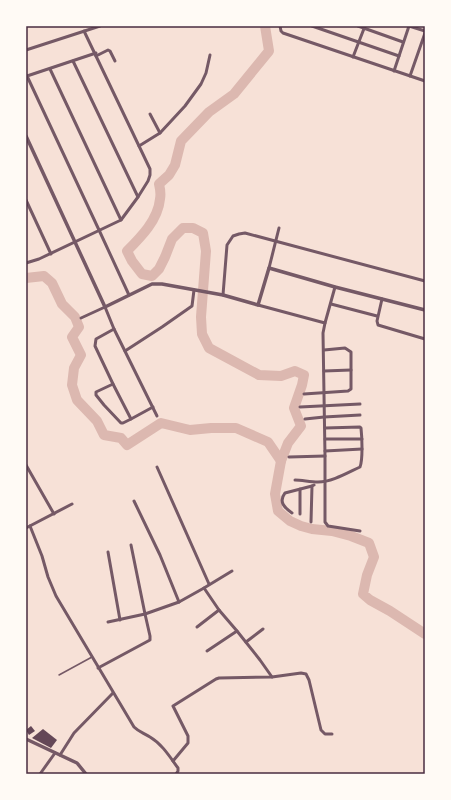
<svg xmlns="http://www.w3.org/2000/svg" width="451" height="800" font-family="'IBM Plex Sans',sans-serif">
	<rect width="100%" height="100%" fill="#f7e1d7"/>
	<g fill="none" stroke-linecap="round" stroke-linejoin="round">
		<g stroke="#dcb8b0" stroke-width="10">
			<path d="M265,26l4,25 -35,43 -25,18 -28,29 -6,24 -6,10 -10,9c1,4 2,10 1,15 -2,21 -19,38 -33,52l5,10 10,13 10,2 7,-7 6,-12 7,-18 11,-11h10l10,5 3,18 -5,66 1,17 7,14 50,27 22,1 14,-5 9,4 -2,10 -8,23 7,18 -13,17 -7,18 -6,33 3,17 12,10 11,5 11,3 20,2 19,5 18,7 5,14 -7,18 -4,19 7,6 20,11 35,23"/>
			<polyline points="26,278 44,276 52,283 62,304 75,317 79,327 72,337 81,355 74,368 72,385 77,400 97,421 104,435 121,438 127,445 161,423 190,430 211,428 236,428 268,442 281,461"/>
		</g>
	</g>
	<g fill="#644757">
		<polygon points="31,726 35,731 29,735 26,730"/>
		<polygon points="43,729 57,740 51,748 32,738"/>
	</g>
	<g fill="none" stroke-linecap="round" stroke-linejoin="round">
		<polyline stroke="#755966" stroke-width="1.5" points="59,675 92,657"/>
		<g stroke="#755966" stroke-width="3">
			<polyline points="280,26 281,31 283,33 425,81"/>
			<polyline points="312,26 399,56"/>
			<polyline points="358,26 403,42"/>
			<polyline points="409,26 425,31"/>
			<polyline points="26,50 100,26"/>
			<polyline points="96,56 108,50 110,51 115,61"/>
			<polyline points="353,57 365,26"/>
			<polyline points="73,61 138,197"/>
			<polyline points="50,69 121,220"/>
			<polyline points="394,71 409,26"/>
			<polyline points="27,76 99,230 129,295"/>
			<polyline points="27,76 96,53"/>
			<polyline points="410,76 425,33"/>
			<polyline points="150,114 160,133"/>
			<polyline points="139,146 160,133 185,106 201,84 206,73 210,55"/>
			<polyline points="26,200 51,254"/>
			<polyline points="26,263 39,259 121,220 138,197 148,181 150,175 150,169 84,31"/>
			<polyline points="269,268 279,228"/>
			<polyline points="335,287 325,323 323,333 325,456 325,522 328,526 360,531"/>
			<polyline points="223,295 227,245 233,236 239,234 245,233 425,281"/>
			<polyline points="382,299 377,321 378,325 425,339"/>
			<polyline points="331,304 377,316"/>
			<polyline points="258,305 325,323"/>
			<polyline points="81,318 105,307 114,329 157,416"/>
			<polyline points="114,329 96,339 95,346 113,384 131,419 153,407"/>
			<polyline points="125,351 162,327 192,306 194,290"/>
			<polyline points="324,371 351,370"/>
			<polyline points="113,384 96,392 96,395 104,405 121,423 123,423 131,419"/>
			<polyline points="304,394 348,391 351,389 351,352 345,348 324,350"/>
			<polyline points="300,407 360,404"/>
			<polyline points="305,419 324,417 360,415"/>
			<polyline points="325,439 362,439"/>
			<polyline points="325,451 362,449"/>
			<polyline points="289,457 325,456"/>
			<polyline points="26,465 54,514"/>
			<polyline points="157,467 209,584"/>
			<path d="M295,480c7,0 15,2 23,2 14,0 29,-9 42,-15 3,-8 2,-30 1,-39l-1,-1 -35,1"/>
			<polyline points="300,489 300,514"/>
			<polyline points="134,501 160,555 179,602"/>
			<path d="M292,513c-7,-5 -14,-11 -7,-20l27,-7"/>
			<polyline points="311,522 312,486 314,485"/>
			<path d="M30,526l12,30 6,21 8,19 78,131c5,5 10,6 16,10 12,7 20,20 28,31v3l-2,3"/>
			<polyline points="26,528 72,504"/>
			<polyline points="108,552 120,620"/>
			<polyline points="204,588 219,610 237,631 260,660 272,677"/>
			<polyline points="108,622 145,614 179,602 204,588 232,571"/>
			<polyline points="197,627 219,610"/>
			<polyline points="246,642 263,629"/>
			<polyline points="207,651 237,631"/>
			<polyline points="98,668 150,640 150,636 145,614 131,545"/>
			<polyline points="60,755 74,733 113,693"/>
			<polyline points="173,761 188,743 188,736 173,706 216,679 219,678 272,677 301,673 306,674 309,680 321,730 325,734 332,734"/>
			<polyline points="40,774 55,753"/>
		</g>
		<g stroke="#755966" stroke-width="3.5">
			<polyline points="26,136 105,307 152,284 162,284 223,295 258,305 269,268 335,287 425,310"/>
			<polyline points="26,739 77,763 86,774"/>
		</g>
	</g>
	<rect width="451" height="800" fill="none" stroke="#fffaf5" stroke-width="54"/>
	<rect x="27" y="27" width="397" height="746" fill="none" stroke="#4a2c40" stroke-width="1.5"/>
</svg>
